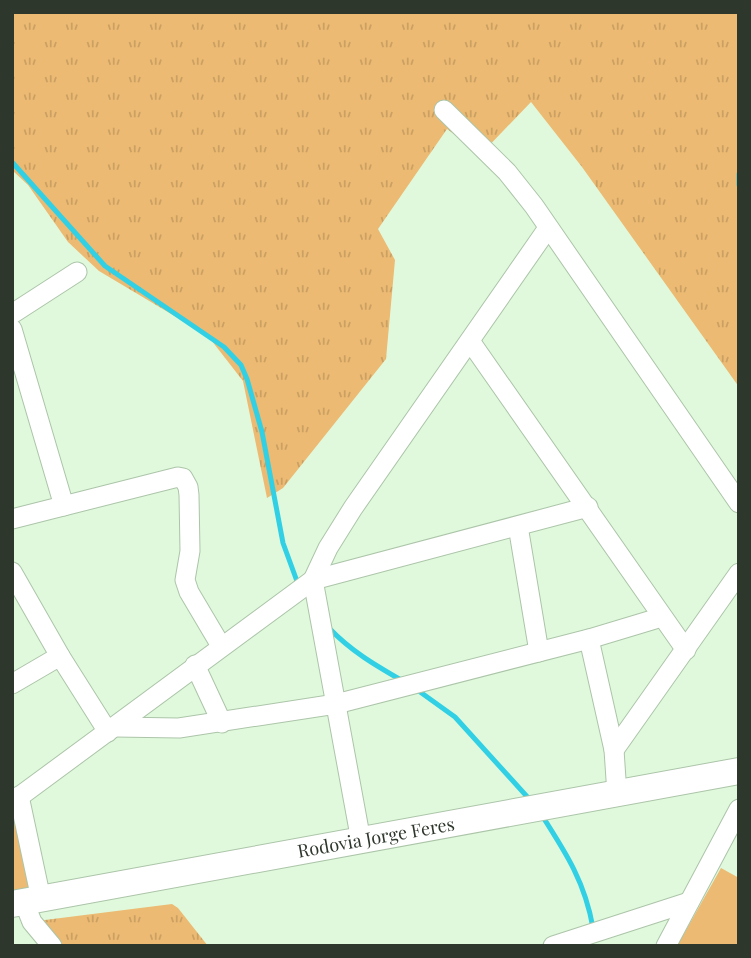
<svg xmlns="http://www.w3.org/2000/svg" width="751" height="958" font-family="'Playfair Display',serif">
	<defs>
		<pattern id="grass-tufts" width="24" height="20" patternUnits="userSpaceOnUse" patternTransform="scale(1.75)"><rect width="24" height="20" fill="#ecba72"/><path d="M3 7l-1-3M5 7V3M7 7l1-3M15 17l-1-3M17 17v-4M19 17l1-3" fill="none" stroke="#cba063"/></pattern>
	</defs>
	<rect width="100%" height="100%" fill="#e0f9dc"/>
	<g fill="url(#grass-tufts)">
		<polygon points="12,12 739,12 739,387 582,167 531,102 481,154 447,129 378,229 395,260 386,359 283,488 267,498 243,381 208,336 99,271 68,242 28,185 12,170"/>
		<polygon points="172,904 178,908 208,946 43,946 21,923"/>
	</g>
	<g fill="#ecba72">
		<polygon points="12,808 32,894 12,897"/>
		<polygon points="721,868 739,878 739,946 677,946"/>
	</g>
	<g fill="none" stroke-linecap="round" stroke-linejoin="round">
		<g stroke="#32d0e5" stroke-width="5">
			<polyline points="12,162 105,266 224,347 241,365 247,379 262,432 283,543 298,584"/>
			<polyline points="739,174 739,185"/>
			<path d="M330,629c21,22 45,36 71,51"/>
			<polyline points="416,689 455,717 531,801"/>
			<path d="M541,814c25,39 44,68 52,114"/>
		</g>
		<defs>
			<g id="street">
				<polyline points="444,110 507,172 534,206 739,503"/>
				<polyline points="12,314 77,272"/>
				<polyline points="12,329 64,506"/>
				<polyline points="470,341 686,650"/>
				<polyline points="12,519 178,477 183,478 188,487 189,495 190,551 185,580 189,592 221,646"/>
				<polyline points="518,526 539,652"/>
				<polyline points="12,572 60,656"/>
				<polyline points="589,639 614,750 617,794"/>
				<polyline points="195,665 222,723"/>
				<polyline points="12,684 60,656 108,732"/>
				<polyline points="115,727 179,728 336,704 589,639 662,617"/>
				<polyline points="614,750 739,573"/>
				<polyline points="19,796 41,899"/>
				<polyline points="12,802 313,580 588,507"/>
				<polyline points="361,841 313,580 328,548 353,508 548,228"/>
				<polyline points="24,902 32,922 52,946"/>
				<polyline points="553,946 689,902"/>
				<polyline points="666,946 739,809"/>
			</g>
			<polyline id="secondary" points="12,904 739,771"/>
		</defs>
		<use href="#street" stroke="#acc5a9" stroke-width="21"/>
		<use href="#secondary" stroke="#acc5a9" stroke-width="28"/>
		<use href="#street" stroke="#fff" stroke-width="19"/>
		<use href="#secondary" stroke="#fff" stroke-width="26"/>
	</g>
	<g text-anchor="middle" stroke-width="5" stroke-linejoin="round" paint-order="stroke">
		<g font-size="18" fill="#2e372c" stroke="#fff">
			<text transform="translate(376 838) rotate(-10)" y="6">Rodovia Jorge Feres</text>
		</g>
	</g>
	<rect width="751" height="958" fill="none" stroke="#2e372c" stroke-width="28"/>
</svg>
